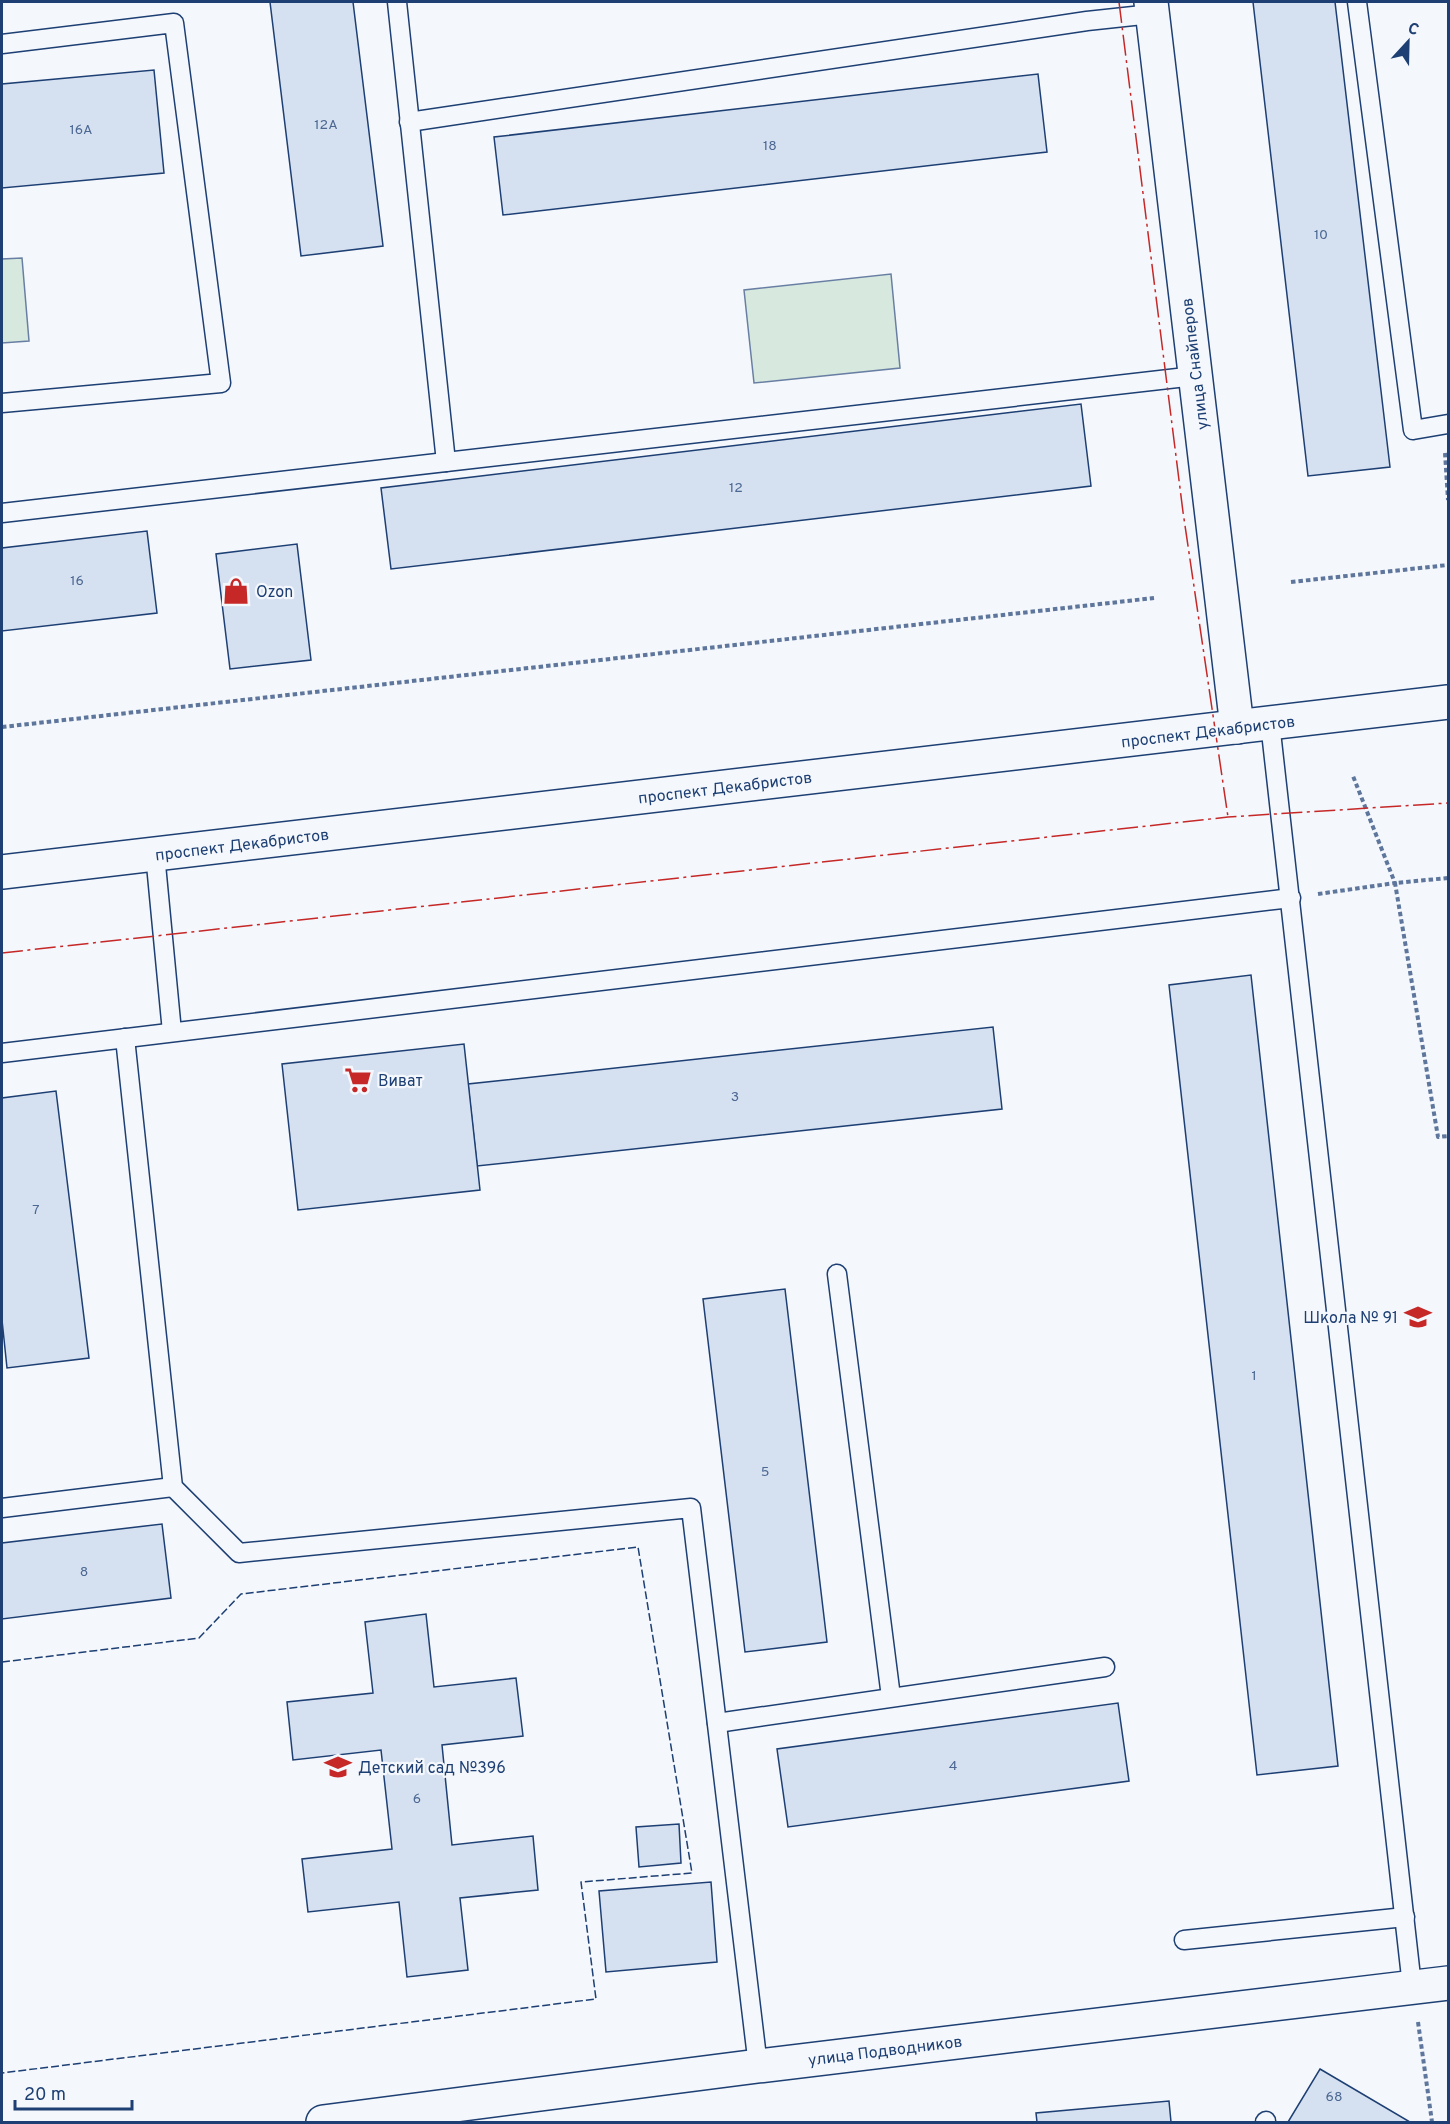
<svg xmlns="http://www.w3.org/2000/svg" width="1450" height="2124" font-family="Overpass,sans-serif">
	<rect width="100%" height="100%" fill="#f4f7fb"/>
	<g fill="#d7e8df" stroke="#687fa3" stroke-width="1.5">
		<polygon points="22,258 29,341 2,343 2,259"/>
		<polygon points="891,274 900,368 754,383 744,290"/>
	</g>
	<g fill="#d5e0f0" stroke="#1d3f73" stroke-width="1.5">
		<polygon points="270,2 353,2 383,246 301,256"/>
		<polygon points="1253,2 1335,2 1390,467 1308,476"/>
		<polygon points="154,70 164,173 2,188 2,84"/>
		<polygon points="1038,74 1047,152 503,215 494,137"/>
		<polygon points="1081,404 1091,486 391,569 381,488"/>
		<polygon points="147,531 157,613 2,631 2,548"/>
		<polygon points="297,544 311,660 230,669 216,554"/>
		<polygon points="1251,975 1338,1766 1257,1775 1169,985"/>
		<polygon points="993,1027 1002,1109 477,1166 468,1084"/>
		<polygon points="464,1044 480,1190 298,1210 282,1064"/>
		<polygon points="56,1091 89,1358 7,1368 2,1320 2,1098"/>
		<polygon points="785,1289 827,1642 745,1652 703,1299"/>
		<polygon points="162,1524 171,1598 2,1619 2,1543"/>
		<polygon points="426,1614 434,1687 516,1678 523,1736 442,1745 452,1845 533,1836 538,1890 460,1898 468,1970 407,1977 399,1902 308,1912 302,1859 392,1849 381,1750 293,1760 287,1702 373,1693 365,1622"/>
		<polygon points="1118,1703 1129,1781 788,1827 777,1749"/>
		<polygon points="679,1824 681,1863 639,1867 636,1827"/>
		<polygon points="711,1882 717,1962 606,1972 599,1891"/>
		<polygon points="1320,2069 1410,2122 1288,2122"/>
		<polygon points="1169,2101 1171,2122 1037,2122 1036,2113"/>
	</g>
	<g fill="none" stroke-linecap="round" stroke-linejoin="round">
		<defs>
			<g id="service">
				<polyline points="397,2 446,462"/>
				<polyline points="1357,2 1413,430 1448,424"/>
				<polyline points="2,44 174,23 221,383 2,403"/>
				<polyline points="409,122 1087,21 1152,14"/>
				<polyline points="2,513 1195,376"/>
				<polyline points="1270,723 1412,1986"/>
				<polyline points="155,854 172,1032"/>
				<polyline points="125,1038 173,1487 239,1553 691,1508 758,2066"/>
				<polyline points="2,1053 1291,898"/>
				<polyline points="837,1274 891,1697"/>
				<polyline points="2,1508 173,1487"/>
				<polyline points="717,1723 1105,1667"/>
				<polyline points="1184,1940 1405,1917"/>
				<polyline points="1265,2122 1266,2121"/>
			</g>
			<polyline id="minor" points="323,2122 758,2066 1448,1983"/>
			<polyline id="tertiary" points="1151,2 1237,727"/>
			<polyline id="secondary" points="2,872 1448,702"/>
		</defs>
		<use href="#service" stroke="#1d3f73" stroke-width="21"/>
		<use href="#minor" stroke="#1d3f73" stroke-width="36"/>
		<use href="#tertiary" stroke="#1d3f73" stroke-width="36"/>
		<use href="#secondary" stroke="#1d3f73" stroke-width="36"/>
		<g stroke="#5e769c" stroke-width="4" stroke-dasharray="4.5 3" stroke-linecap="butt">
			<polyline points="1445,453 1448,500"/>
			<polyline points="1291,582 1448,565"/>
			<polyline points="2,727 1154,598"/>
			<polyline points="1448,878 1395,883 1438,1137 1448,1136"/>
			<polyline points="1318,894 1395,883 1353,776"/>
			<polyline points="1418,2022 1432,2122"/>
		</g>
		<use href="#service" stroke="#f4f7fb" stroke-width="18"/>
		<use href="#minor" stroke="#f4f7fb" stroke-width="33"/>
		<use href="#tertiary" stroke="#f4f7fb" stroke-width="33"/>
		<use href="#secondary" stroke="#f4f7fb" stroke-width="33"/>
		<polyline stroke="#1d3f73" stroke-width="1.5" stroke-dasharray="8 3" stroke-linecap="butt" points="2,1662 199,1638 241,1594 638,1547 692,1873 581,1882 596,1999 2,2073"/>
		<g stroke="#c62828" stroke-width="1.5" stroke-dasharray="21 4.5 3 4.5" stroke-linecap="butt">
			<polyline points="1119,2 1183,512 1228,817"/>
			<polyline points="2,953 1228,817 1448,803"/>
		</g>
	</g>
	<defs>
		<symbol id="shop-bare" viewBox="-9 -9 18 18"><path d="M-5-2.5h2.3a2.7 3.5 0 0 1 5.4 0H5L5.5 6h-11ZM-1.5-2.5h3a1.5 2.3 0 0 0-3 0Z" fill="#c62828" stroke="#f4f7fb" stroke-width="2.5" paint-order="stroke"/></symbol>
		<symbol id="supermarket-bare" viewBox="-9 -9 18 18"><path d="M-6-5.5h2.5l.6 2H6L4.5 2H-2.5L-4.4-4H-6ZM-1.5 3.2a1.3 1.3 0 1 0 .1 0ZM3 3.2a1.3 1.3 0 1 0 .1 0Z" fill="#c62828" stroke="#f4f7fb" stroke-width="2.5" paint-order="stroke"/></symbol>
		<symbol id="school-bare" viewBox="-9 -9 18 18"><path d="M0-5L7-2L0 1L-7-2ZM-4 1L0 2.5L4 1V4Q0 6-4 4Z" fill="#c62828" stroke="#f4f7fb" stroke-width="2.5" paint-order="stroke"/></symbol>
	</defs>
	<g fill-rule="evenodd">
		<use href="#shop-bare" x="217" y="572" width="38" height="38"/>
		<use href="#supermarket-bare" x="339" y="1061" width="38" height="38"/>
		<use href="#school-bare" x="1399" y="1298" width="38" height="38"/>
		<use href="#school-bare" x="319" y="1748" width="38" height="38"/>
	</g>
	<g text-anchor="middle" stroke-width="4.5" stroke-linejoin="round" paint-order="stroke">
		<g font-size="14" fill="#4b6792">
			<text x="326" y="129">12А</text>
			<text x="81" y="134">16А</text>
			<text x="770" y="150">18</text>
			<text x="1321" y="239">10</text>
			<text x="736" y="492">12</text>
			<text x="77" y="585">16</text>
			<text x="735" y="1101">3</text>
			<text x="36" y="1214">7</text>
			<text x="1254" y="1380">1</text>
			<text x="765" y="1476">5</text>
			<text x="84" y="1576">8</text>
			<text x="953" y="1770">4</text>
			<text x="417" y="1803">6</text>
			<text x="1334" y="2101">68</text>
		</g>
		<g font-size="16" fill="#1d3f73" stroke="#f4f7fb">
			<text transform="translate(1194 364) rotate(-97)" y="6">улица Снайперов</text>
			<text transform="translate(1208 731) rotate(-7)" y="6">проспект Декабристов</text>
			<text transform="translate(725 787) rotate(-7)" y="6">проспект Декабристов</text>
			<text transform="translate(242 844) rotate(-7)" y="6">проспект Декабристов</text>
			<text transform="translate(885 2050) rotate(-7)" y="6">улица Подводников</text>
		</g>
		<g font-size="16" fill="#1d3f73" stroke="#f4f7fb" text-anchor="start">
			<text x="256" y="597">Ozon</text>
			<text x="378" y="1086">Виват</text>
			<text x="1398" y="1323" text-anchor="end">Школа № 91</text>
			<text x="358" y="1773">Детский сад №396</text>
		</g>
	</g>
	<rect width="1450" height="2124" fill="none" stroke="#1d3f73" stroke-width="6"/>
	<g transform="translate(1408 42) rotate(22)" stroke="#f4f7fb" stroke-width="4.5" paint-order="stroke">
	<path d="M0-4.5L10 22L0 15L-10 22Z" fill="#1d3f73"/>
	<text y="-9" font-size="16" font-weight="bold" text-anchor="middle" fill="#1d3f73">С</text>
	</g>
	<path d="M15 2100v9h117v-9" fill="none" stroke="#1d3f73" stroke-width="3"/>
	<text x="24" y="2100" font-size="18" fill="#1d3f73" stroke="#f4f7fb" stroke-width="4.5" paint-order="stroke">20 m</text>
</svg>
